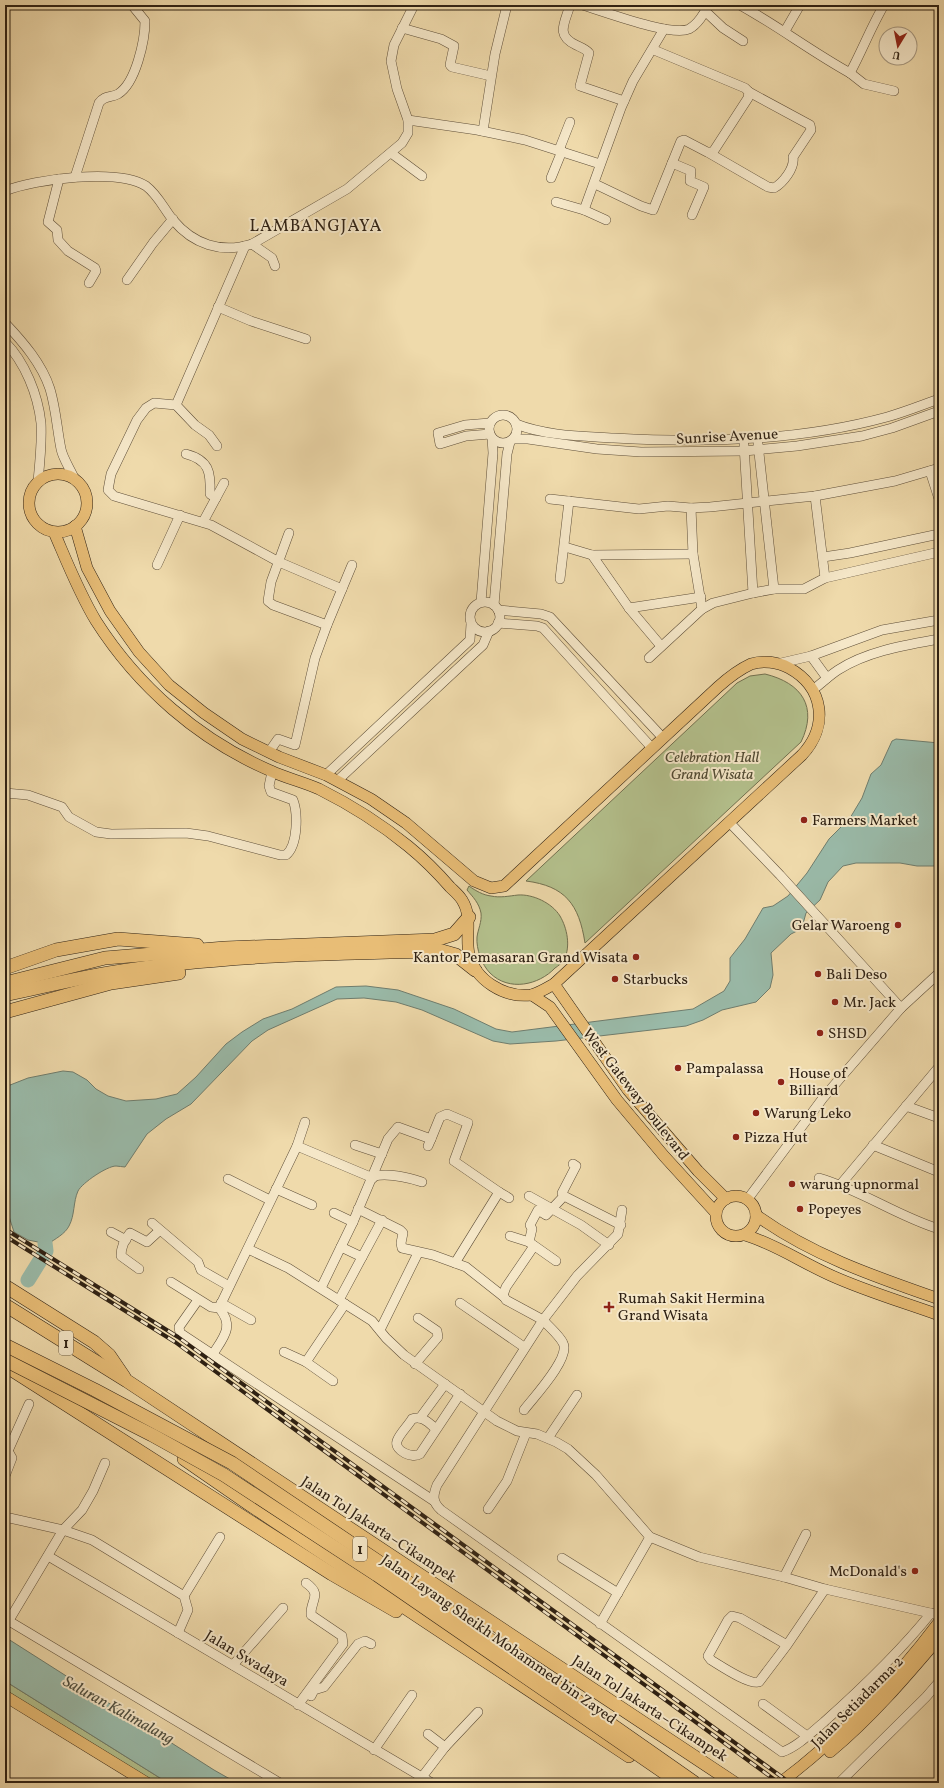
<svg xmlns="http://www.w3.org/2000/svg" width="944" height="1788" font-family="Vollkorn,serif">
	<rect width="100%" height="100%" fill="#efdaab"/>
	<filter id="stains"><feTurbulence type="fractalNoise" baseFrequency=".005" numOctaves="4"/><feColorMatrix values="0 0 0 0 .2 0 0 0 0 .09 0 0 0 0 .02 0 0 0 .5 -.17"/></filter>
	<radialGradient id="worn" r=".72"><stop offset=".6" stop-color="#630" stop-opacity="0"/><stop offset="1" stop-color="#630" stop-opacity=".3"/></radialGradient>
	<g fill="#b4c18d" stroke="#727150">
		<path d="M765,674c37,9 53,33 36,68l-216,201c-6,-39 -20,-57 -59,-62l211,-198 13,-7z"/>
		<path d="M469,886c7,5 14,9 22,10 9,2 18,0 27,-1 15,-1 34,8 42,21 7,12 11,30 4,44 -2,3 -6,6 -9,8 -16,17 -46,24 -65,5 -8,-8 -14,-24 -13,-36 1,-8 5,-15 4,-24 -2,-10 -8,-16 -14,-23z"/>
		<polygon points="5,1681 168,1783 147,1783 5,1696"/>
	</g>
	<g fill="#9abbaa" stroke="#6f7d6e">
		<path d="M896,739l43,4v123h-22l-17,-3h-44l-13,3 -15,16 -8,18 -14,13 -3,11 -6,7 -6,3 -20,19 2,22 -3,13 -14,14 -34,8 -19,10 -17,6 -130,15 -46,3 -17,-3 -71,-31 -26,-8 -32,-4 -27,1 -69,31 -16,11 -61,63 -25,15 -19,15 -22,33c-3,0 -6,-1 -9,-1 -9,0 -34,17 -38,25 -5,11 -3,24 -9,35 -4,8 -14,13 -21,18l-20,-4 -14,-8 -9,-28v-117l23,-9 35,-7 10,1 14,8 9,9 12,7 18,5 30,-2 21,-5 19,-17 30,-33 16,-12 21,-13 29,-10 44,-22 30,-1 32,4 56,19 42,20 16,3 181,-23 31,-18 6,-10v-23l15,-19 18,-31 10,-2 15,-10 19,-23 22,-34 21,-21 12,-20 9,-24 10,-9 11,-24z"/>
		<polygon points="5,1637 214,1770 237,1783 168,1783 5,1681"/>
	</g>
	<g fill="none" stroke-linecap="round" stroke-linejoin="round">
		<polyline stroke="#9abbaa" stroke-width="15" points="28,1280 46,1251 45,1243"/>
		<defs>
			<g id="minor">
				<path d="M570,5c-5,18 -15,30 6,40 4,2 10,4 13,8l-9,33 44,15"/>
				<path d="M582,5c21,6 89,32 107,24 8,-4 16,-16 19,-24"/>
				<path d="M740,5c38,21 72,47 110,68 12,-22 21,-46 34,-68"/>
				<polyline points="705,11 723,28 743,41"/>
				<polyline points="402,28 441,39 454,46 450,65 452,67 491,76"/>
				<polyline points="785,31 800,5"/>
				<polyline points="850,73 864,84 894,91"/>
				<polyline points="408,120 477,130 525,140 600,164"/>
				<polyline points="483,131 495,54 507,5"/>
				<polyline points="559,150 570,122"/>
				<polyline points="391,153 422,176"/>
				<path d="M709,153l59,34 6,1c9,-5 21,-20 19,-31l18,-27 -1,-5 -61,-33"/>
				<polyline points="672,163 691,171 690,181 704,187 692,215"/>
				<path d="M75,177l24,-74c5,-8 12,-5 19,-9 18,-11 27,-54 27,-73l-13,-16"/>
				<polyline points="551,178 562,151"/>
				<polyline points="59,179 48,222 57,230 58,240 68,251 95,268 96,271 89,283"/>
				<polyline points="595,184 641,206 653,210 681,141 684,140 707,152 713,152 748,98 749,92 745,88 654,50"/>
				<path d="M5,191c29,-12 114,-23 141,-5 12,9 18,23 27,34 20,24 48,34 79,24l95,-55 55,-46 6,-10v-13l-11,-31 -6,-28 3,-16 20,-40"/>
				<polyline points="556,202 584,210 606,220"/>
				<polyline points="584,210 621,108 633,81 664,29"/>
				<polyline points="252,244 272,258 275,266"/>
				<polyline points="245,246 176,405 154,403 146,408 137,420 111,474 108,490 114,496 211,525 279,562 342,589"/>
				<polyline points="127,280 153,243 173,219"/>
				<polyline points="218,307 251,321 306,339"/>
				<path d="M5,323c18,19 37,41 45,66 6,20 7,40 11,60 2,10 10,21 14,31"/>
				<path d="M5,342c20,20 33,53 36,81 1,19 -1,39 -3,58"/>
				<polyline points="176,405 195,425 209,435 217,446"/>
				<circle cx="503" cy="429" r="14"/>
				<path d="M516,424c30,12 66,12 98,14 91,5 185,3 273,-21 18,-5 35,-12 52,-18"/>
				<polyline points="490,434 466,436 440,444 438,433 465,425 490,423"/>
				<polyline points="513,439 528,439 597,449 641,452 744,451 797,446 862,436 892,428 939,411"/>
				<polyline points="758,444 774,589"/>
				<polyline points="744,445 753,593"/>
				<path d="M186,454c23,6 25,18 24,40l6,4"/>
				<polyline points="930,471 939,499"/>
				<polyline points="815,496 825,578"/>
				<polyline points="550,499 639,509 668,506 691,508 710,507 815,496 895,481 939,468"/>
				<polyline points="691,508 693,554 702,609"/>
				<polyline points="203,522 224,483"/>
				<polyline points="289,533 271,582 268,601 273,605 327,625"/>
				<polyline points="565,547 592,555 693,554"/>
				<polyline points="592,555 629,608 661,646"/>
				<polyline points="823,557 850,553 939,534"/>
				<polyline points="157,565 180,515"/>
				<polyline points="560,579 569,501"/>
				<polyline points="481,602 493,453 492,438"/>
				<circle cx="485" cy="617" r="15"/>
				<polyline points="494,605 507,454 510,442"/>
				<polyline points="629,608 701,597"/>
				<polyline points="498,610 541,614 550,617 663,738"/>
				<polyline points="498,623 537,626 543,628 652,748"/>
				<polyline points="811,656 827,678"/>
				<polyline points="649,658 702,609 713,603 753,593 774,589 804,589 825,578 939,552"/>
				<polyline points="781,663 811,656 882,630 939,620"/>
				<path d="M814,689c8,-6 16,-14 24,-19 29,-19 68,-25 101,-31"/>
				<polyline points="269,752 278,739 295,745 315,658 327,625 352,565"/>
				<polyline points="326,775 470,640 471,624"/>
				<polyline points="337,781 483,645 489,631"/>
				<path d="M5,793l23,2 34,12 7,10 27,15 15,2 75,-1 22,3 72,19h6c12,-10 12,-42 7,-55l-22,-8 -2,-6 3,-14"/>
				<polyline points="729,822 780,875 901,1008"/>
				<polyline points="906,1106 939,1118"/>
				<polyline points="431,1139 440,1117 447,1114 468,1123 454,1161 499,1192 455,1263"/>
				<polyline points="355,1145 382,1154"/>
				<polyline points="873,1145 939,1172"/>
				<polyline points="297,1146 373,1178"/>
				<path d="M374,1176c16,-3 32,1 48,6"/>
				<path d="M819,1178c42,12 78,38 120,51"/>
				<polyline points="228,1179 270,1200"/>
				<polyline points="841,1184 939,1067"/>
				<polyline points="276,1189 312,1205"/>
				<polyline points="499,1192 509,1198"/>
				<polyline points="529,1196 581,1225 609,1245"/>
				<polyline points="564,1196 562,1193 576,1166 573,1164"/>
				<polyline points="747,1200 823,1098 901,1008 939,973"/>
				<polyline points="358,1209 400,1230 403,1233 401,1243 402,1248 433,1255 466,1267 504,1297"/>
				<polyline points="334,1213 353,1222"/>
				<polyline points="152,1223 198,1262 201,1270 229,1286"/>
				<polyline points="111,1232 126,1240"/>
				<polyline points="510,1236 529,1242 556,1261"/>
				<polyline points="529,1242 532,1229 530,1225 538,1210 546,1215 564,1196 621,1225"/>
				<path d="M534,1246l-28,41 -3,8 3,5 37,20 -106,165c-4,10 -5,17 4,25l341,242c15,-5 30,-20 42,-30 38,-34 75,-69 107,-109"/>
				<polyline points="341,1247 362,1257"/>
				<polyline points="248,1249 288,1268 372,1321 386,1338 404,1355 497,1421 517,1431 537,1434 556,1442 568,1449 596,1475 650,1537 699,1557 784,1577 825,1589 939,1615"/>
				<path d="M139,1269l-18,-13c0,-8 4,-17 9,-23l17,9 12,-11"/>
				<path d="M171,1282l40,25 8,1c16,18 4,30 -6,46"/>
				<polyline points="321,1288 353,1222 388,1139 398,1127 431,1139 428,1146"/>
				<polyline points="198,1300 179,1327 180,1333 434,1501"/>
				<polyline points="339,1300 382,1220"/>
				<polyline points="221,1303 251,1320"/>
				<polyline points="460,1303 524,1347"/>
				<polyline points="219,1308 297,1146 305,1122"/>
				<polyline points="380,1330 418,1253"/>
				<polyline points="284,1352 306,1362 345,1304"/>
				<polyline points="306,1362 333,1381"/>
				<polyline points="415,1364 438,1337 437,1331 418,1318"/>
				<path d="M524,1410c9,-12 47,-52 39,-67 -4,-8 -14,-16 -20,-23l34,-44 41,-42 4,-24"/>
				<polyline points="420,1418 445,1384"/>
				<path d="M436,1429c-7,-6 -14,-14 -24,-10 -4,7 -12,14 -15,22 -3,10 16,18 23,13l40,-60"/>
				<polyline points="548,1438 577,1395"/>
				<polyline points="5,1449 8,1451 12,1458 5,1476"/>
				<polyline points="8,1451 29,1404"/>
				<polyline points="488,1509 507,1481 526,1433"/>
				<polyline points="5,1517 63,1530 92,1540 184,1596 188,1610 178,1633"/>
				<polyline points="48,1556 432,1783"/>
				<polyline points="562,1558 618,1593"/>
				<polyline points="784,1577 806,1534"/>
				<polyline points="184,1596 220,1537"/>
				<polyline points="9,1621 280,1783"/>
				<polyline points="600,1624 650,1537"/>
				<polyline points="5,1627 63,1530 82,1510 93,1491 105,1463"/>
				<path d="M787,1645l-47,-27 -8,-2 -4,4 -20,36 3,4c10,6 38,25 48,22l28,-37 38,-56"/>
				<polyline points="233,1665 283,1608"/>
				<polyline points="311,1696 314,1690 324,1687 358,1644 365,1641 371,1644"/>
				<polyline points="763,1704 807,1736"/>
				<path d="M298,1705l45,-61 -1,-8 -31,-21c-1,-15 12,-20 -5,-32"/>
				<polyline points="445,1747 478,1712"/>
				<polyline points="374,1750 412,1695"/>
				<polyline points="422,1777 445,1747 428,1734"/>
				<polyline points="839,1783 926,1697 939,1682"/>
			</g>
			<g id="major">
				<circle cx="58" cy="503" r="29"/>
				<path d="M54,532c13,30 25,61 42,89 42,66 103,119 175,150 15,7 32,11 48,18 32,16 62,35 89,57 16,13 29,26 42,41 4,4 9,8 12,13 11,17 3,36 7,54 6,26 35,44 62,41 8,-2 16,-7 23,-11l248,-229c27,-29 22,-68 -13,-87 -11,-6 -26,-8 -38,-4 -13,6 -23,14 -33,23l-214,199 -13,2 -17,-7 -68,-58 -35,-24 -45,-24 -47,-18 -37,-18 -38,-26 -35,-28 -30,-33 -29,-41 -23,-43 -12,-42"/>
				<polyline points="554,984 628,1090 698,1171 726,1199"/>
				<polyline points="532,995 550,1007 617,1100 664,1156 716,1213"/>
				<circle cx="736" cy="1216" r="20"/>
				<path d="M756,1215c55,40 120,62 183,84"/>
				<path d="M745,1235c30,9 56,27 85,40 35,16 73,27 109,40"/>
				<polyline points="5,1696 147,1783"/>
				<path d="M830,1752c41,-34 75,-74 109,-114"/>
				<path d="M780,1783c61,-46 113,-100 159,-161"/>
			</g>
			<g id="highway">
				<polyline points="5,968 56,950 118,939 197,945"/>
				<polyline points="5,983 105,958 225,948 435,940 454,934 469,917"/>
				<path d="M5,995c35,-8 69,-16 104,-22 110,-18 222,-20 333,-22l14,4 19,15"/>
				<polyline points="5,1012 111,983 179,973"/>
				<polyline points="5,1286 94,1342 109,1355 124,1377"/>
				<polyline points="5,1305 127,1381 734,1783"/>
				<polyline points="9,1368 332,1574 396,1611"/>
				<polyline points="80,1388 115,1411"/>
				<polyline points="184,1459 249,1504 629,1756"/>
			</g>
		</defs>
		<use href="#minor" stroke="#5f4f39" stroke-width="10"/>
		<use href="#major" stroke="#2f2113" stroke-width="12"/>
		<use href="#highway" stroke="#2f2113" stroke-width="14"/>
		<use href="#minor" stroke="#f5e7c8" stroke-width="9"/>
		<use href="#major" stroke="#e8bd76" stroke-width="11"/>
		<use href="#highway" stroke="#e8bd76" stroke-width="13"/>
		<defs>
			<g id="rail">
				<polyline points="5,1229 178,1337 790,1783"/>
				<polyline points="5,1236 175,1342 779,1783"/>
			</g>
		</defs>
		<use href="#rail" stroke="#2f2113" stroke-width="4"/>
		<use href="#rail" stroke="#f5e7c8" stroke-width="2.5" stroke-dasharray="8" stroke-linecap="butt"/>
		<defs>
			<g id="highway-bridge">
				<polyline points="5,1345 95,1390 232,1463 376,1560 695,1783"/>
				<polyline points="5,1360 152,1435 224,1475 377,1575 678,1782"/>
			</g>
		</defs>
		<use href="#highway-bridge" stroke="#2f2113" stroke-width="14" stroke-linecap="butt"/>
		<use href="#highway-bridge" stroke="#e8bd76" stroke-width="13"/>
	</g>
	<g fill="#8f2418" stroke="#f5e7c8" stroke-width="1.5">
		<circle cx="804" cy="820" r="4"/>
		<circle cx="898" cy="925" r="4"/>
		<circle cx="636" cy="957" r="4"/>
		<circle cx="818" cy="974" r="4"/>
		<circle cx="615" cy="979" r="4"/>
		<circle cx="835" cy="1002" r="4"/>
		<circle cx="820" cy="1033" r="4"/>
		<circle cx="678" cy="1068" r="4"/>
		<circle cx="781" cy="1082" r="4"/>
		<circle cx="756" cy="1113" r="4"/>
		<circle cx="736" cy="1137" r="4"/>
		<circle cx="792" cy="1184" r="4"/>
		<circle cx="800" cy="1209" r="4"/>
		<path d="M607 1301h4v4h4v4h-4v4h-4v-4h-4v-4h4z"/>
		<circle cx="915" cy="1571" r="4"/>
	</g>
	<g text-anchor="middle" stroke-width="4" stroke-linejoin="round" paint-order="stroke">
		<g fill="#f5e7c8" stroke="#6a5c49" stroke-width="1">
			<rect x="59" y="1331" width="14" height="24" rx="3"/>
			<rect x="353" y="1537" width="14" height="24" rx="3"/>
		</g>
		<g font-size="14" font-weight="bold" fill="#2f2113">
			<text x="66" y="1348">1</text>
			<text x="360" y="1554">1</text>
		</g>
		<g font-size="15" fill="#2f2113" stroke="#f5e7c8">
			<text transform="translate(727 436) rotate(-3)" y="5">Sunrise Avenue</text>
			<text transform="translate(636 1094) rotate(52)" y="5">West Gateway Boulevard</text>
			<text transform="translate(379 1529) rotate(33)" y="5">Jalan Tol Jakarta–Cikampek</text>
			<text transform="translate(499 1639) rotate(35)" y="5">Jalan Layang Sheikh Mohammed bin Zayed</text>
			<text transform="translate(247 1658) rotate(31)" y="5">Jalan Swadaya</text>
			<text transform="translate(857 1702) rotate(-45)" y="5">Jalan Setiadarma 2</text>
			<text transform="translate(650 1708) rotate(33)" y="5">Jalan Tol Jakarta–Cikampek</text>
		</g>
		<g font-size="15" font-style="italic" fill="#504932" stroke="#f5e7c8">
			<text x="712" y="762">Celebration Hall<tspan x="712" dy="17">Grand Wisata</tspan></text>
		</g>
		<g font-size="15" fill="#2f2113" stroke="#f5e7c8" text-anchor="start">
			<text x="812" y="825">Farmers Market</text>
			<text x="890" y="930" text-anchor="end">Gelar Waroeng</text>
			<text x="628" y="962" text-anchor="end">Kantor Pemasaran Grand Wisata</text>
			<text x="826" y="979">Bali Deso</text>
			<text x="623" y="984">Starbucks</text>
			<text x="843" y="1007">Mr. Jack</text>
			<text x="828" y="1038">SHSD</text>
			<text x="686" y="1073">Pampalassa</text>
			<text x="789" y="1078">House of<tspan x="789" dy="17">Billiard</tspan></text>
			<text x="764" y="1118">Warung Leko</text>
			<text x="744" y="1142">Pizza Hut</text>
			<text x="800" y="1189">warung upnormal</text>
			<text x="808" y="1214">Popeyes</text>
			<text x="618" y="1303">Rumah Sakit Hermina<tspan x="618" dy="17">Grand Wisata</tspan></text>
			<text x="907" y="1576" text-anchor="end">McDonald's</text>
		</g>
		<g font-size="16" font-style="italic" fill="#4f4f40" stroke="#f5e7c8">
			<text transform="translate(119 1709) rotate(29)" y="6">Saluran Kalimalang</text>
		</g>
		<g font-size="17" letter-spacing="1" fill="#2f2113" stroke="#f5e7c8">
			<text x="316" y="231">LAMBANGJAYA</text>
		</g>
	</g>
	<rect width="944" height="1788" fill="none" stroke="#efdaab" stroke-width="20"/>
	<rect x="6" y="6" width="932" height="1776" fill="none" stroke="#2f2113" stroke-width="2"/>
	<rect x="10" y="10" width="924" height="1768" fill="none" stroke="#2f2113"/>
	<g transform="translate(898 46) rotate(190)"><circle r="19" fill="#f5e7c8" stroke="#a69880"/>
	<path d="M0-3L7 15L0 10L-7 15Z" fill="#8f2418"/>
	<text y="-6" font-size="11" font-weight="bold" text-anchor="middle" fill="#2f2113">U</text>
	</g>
	<rect width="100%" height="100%" filter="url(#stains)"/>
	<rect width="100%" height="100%" fill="url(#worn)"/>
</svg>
